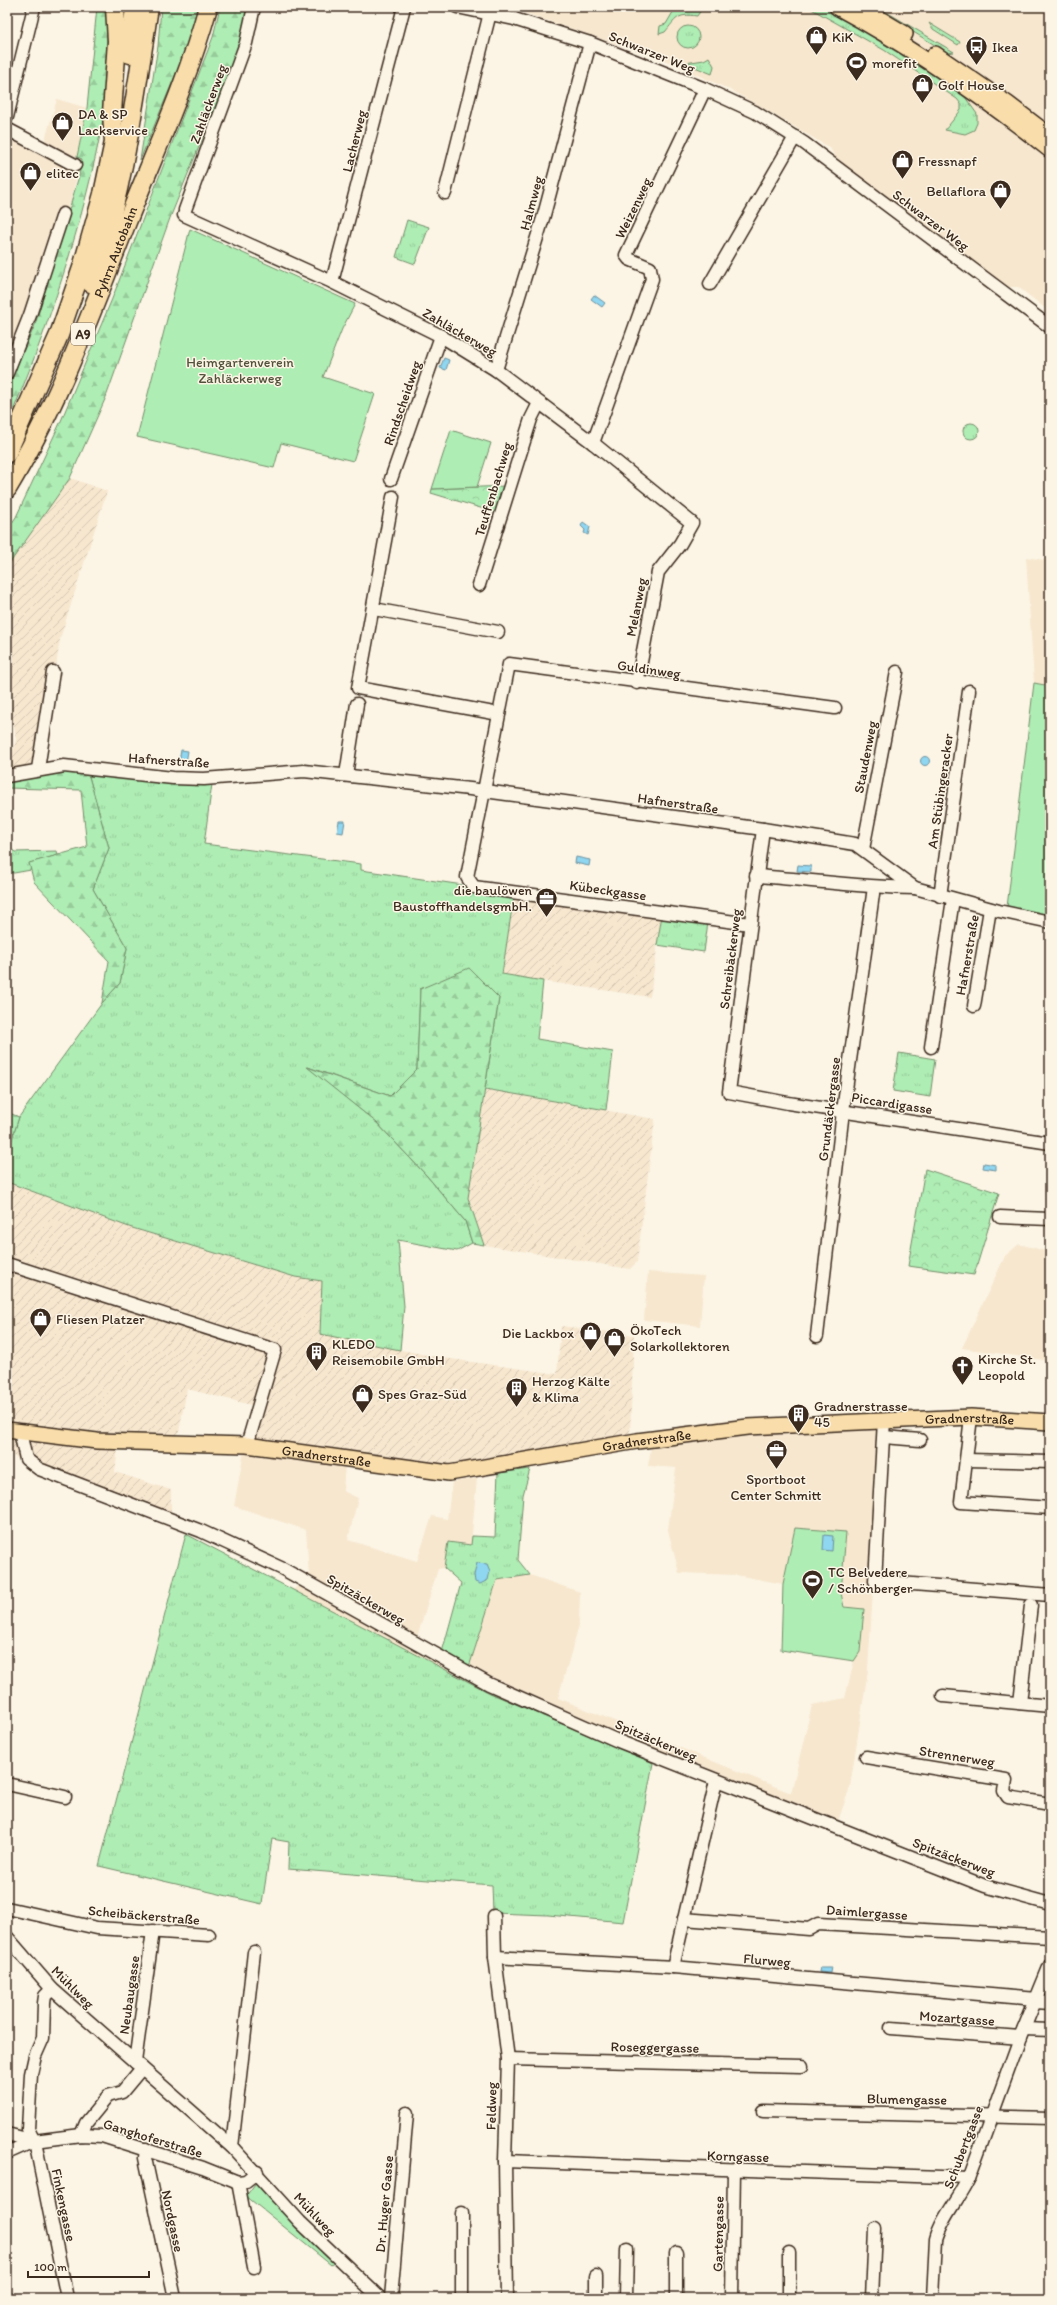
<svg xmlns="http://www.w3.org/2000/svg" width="1057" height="2305" font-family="Itim,sans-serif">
	<defs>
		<pattern id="industrial-furrows" width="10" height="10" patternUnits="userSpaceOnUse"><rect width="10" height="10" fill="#f7e7cf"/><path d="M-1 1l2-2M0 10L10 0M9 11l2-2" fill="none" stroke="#d5c6b1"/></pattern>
		<pattern id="grass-tufts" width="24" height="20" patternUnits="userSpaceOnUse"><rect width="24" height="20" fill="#aeedb4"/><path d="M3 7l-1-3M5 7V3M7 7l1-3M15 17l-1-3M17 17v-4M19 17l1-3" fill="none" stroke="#97cb9a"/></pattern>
		<pattern id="forest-firs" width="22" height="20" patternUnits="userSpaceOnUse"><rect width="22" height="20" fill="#aeedb4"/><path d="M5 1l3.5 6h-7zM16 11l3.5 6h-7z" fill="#97cb9a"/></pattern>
		<pattern id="park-crowns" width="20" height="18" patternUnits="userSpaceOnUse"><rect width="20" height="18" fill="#aeedb4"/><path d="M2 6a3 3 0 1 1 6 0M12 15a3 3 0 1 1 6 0" fill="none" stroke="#97cb9a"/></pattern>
	</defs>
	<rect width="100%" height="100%" fill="#fcf5e5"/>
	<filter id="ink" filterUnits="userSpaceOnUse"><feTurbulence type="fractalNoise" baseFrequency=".025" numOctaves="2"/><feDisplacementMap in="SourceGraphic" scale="8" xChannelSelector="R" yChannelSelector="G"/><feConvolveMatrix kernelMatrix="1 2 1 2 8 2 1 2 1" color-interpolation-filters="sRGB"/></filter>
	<g filter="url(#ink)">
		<g fill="#f7e7cf">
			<polygon points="507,7 1050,7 1050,312 1018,287 1002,287 836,159 830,148 763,108 726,88 666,61"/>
			<polygon points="57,99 87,108 77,157 82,158 57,251 35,325 7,388 7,164 18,133 44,143"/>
			<polygon points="1026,557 1050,561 1050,686 1034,683"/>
			<polygon points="1019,1244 1050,1252 1050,1361 962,1348 1005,1256"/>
			<polygon points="648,1272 704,1276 700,1326 644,1320"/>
			<polygon points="888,1411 884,1420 868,1670 850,1787 836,1827 655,1756 653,1763 490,1693 293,1590 309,1575 306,1530 234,1506 244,1451 345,1465 343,1491 358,1498 348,1540 417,1561 432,1516 447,1519 452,1482 477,1478 471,1545 448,1542 444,1568 438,1569 416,1641 468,1670 497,1580 530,1575 580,1592 579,1625 558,1698 791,1793 812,1705 845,1698 854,1661 860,1652 841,1593 846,1533 795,1528 783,1584 736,1575 679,1573 668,1530 676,1468 648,1466 654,1430 726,1420"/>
		</g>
		<g fill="url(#industrial-furrows)">
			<polygon points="70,478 107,491 60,639 50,710 39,760 22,768 9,769 16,739 11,709 7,708 7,567"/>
			<polygon points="514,895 662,915 650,997 502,975"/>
			<polygon points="485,1089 655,1119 637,1262 630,1269 484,1245 468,1198"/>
			<polygon points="7,1131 14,1133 7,1153"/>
			<polygon points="7,1182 129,1227 295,1277 322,1281 320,1334 437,1357 557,1374 561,1326 634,1335 630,1435 441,1466 246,1441 255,1406 187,1389 178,1437 120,1434 115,1472 171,1490 171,1525 23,1465 19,1459 13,1456 7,1427"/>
		</g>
		<g fill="url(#grass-tufts)" stroke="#748c69">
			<path d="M676,7h27l-6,9c-20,-3 -21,3 -32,16l-6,2 1,-8 6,-2z"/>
			<polygon points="808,7 826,7 888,42 965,97 977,114 977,123 974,130 965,134 945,130 961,110 961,104 957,99 884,50"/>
			<polygon points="872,7 878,7 954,52 948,53"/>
			<polygon points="929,23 960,42 958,45 933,29"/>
			<circle cx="688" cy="37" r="11"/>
			<polygon points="709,57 714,66 712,74 685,63 704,60"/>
			<polygon points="407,220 429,227 415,264 396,257"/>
			<circle cx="971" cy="431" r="8"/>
			<polygon points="88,773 212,784 204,844 361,864 361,870 463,885 467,890 514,895 502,974 543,981 537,1039 613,1052 606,1110 485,1089 499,998 420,989 417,1069 390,1096 308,1067 377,1123 427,1176 465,1221 472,1243 457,1251 398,1240 404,1306 400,1350 320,1334 322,1281 295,1277 129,1227 7,1182 7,1154 19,1117 102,1003 120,983 127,948 93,889 109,848"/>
			<polygon points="7,846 15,852 57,851 58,855 30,863 31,870 14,873 7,872"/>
			<polygon points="662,915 708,922 704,952 657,945"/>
			<polygon points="899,1053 935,1059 930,1097 893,1091"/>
			<polygon points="530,1469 523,1495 518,1560 530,1575 497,1580 468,1670 441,1656 461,1583 444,1568 448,1542 471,1545 472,1536 495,1537 498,1473"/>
			<polygon points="186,1534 490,1693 653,1763 623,1922 548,1915 493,1913 492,1885 288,1869 289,1842 272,1839 262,1904 99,1866"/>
		</g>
		<g fill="url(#forest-firs)" stroke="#748c69">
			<path d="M97,7h9c1,35 3,78 -3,112 -18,100 -56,213 -96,306v-37l28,-63 44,-149 3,-17 -5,-2 10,-49z"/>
			<polygon points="161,7 199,7 190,40 140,160 158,46"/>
			<polygon points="220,7 250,7 244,36 170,218 106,397 70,478 7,567 7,530 16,517 61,421 112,299 213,37"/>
			<polygon points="52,771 88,773 109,848 93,889 127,948 120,983 102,1003 109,961 34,882 29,863 87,847 81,790 7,788 7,780"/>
			<polygon points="469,968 499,998 468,1198 484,1245 472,1243 465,1221 427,1176 377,1123 307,1067 390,1096 417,1069 420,989"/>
			<polygon points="7,1112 19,1117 14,1133 7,1131"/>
		</g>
		<g fill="url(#park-crowns)" stroke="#748c69">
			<polygon points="506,486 497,513 431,493 432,489"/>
			<polygon points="925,1169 999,1193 974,1275 908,1266"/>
		</g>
		<g fill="#aeedb4" stroke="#748c69">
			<polygon points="190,229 355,304 342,329 323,377 375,394 353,461 281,443 274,468 137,437"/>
			<polygon points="451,430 491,443 477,487 432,489"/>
			<polygon points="1034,683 1050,686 1050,917 1007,907"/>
			<polygon points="795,1528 846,1532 841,1593 844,1607 864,1609 860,1652 854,1661 781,1650 783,1584"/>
			<polygon points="258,2180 335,2262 331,2265 246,2196"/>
		</g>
		<g fill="#8fd6f1" stroke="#6d919d">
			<polygon points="594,295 605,303 602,307 591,299"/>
			<polygon points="444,358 449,360 446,370 440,368"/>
			<polygon points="583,522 590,527 588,535 584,533 585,530 581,526"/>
			<polygon points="181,750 188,751 186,763 179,762"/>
			<circle cx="925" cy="761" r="4.5"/>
			<polygon points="339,821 345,821 343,833 337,832"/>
			<polygon points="576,857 590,860 589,866 575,863"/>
			<polygon points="798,865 811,866 811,872 797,871"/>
			<polygon points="984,1163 996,1165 996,1170 983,1168"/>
			<polygon points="824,1535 833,1536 832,1551 823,1550"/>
			<polygon points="477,1563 487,1564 490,1571 488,1580 480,1584 475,1582 474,1575"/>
			<polygon points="820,1967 831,1967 830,1973 819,1972"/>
		</g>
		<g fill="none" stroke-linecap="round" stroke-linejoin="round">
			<defs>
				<g id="minor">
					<polyline points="457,7 514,19 590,43 705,89 755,112 804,143 1050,327"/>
					<polyline points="7,117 34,7"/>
					<polyline points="7,129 75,165"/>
					<polyline points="445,193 490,13"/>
					<polyline points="185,210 246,43 254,7"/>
					<polyline points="184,215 332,282 441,336 496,370 593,443 692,523 680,544 658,572 637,683"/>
					<polyline points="332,282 404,7"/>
					<polyline points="710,284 795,137"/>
					<polyline points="496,370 544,215 590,43"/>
					<polyline points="7,373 30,315 63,214"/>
					<polyline points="593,443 652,279 650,268 629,259 626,255 705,89"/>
					<polyline points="391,479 441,336"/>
					<polyline points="393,497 358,688 499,714"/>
					<polyline points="479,585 531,419 539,403"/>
					<polyline points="374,609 498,632"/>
					<polyline points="38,769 53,672"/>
					<polyline points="346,775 357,704"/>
					<polyline points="7,776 64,766 173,778 204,779 304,771 470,789 763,829 855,844 915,888 999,911 1050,922"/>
					<polyline points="763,829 729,1092 788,1103 1050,1143"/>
					<polyline points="863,849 897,672"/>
					<path d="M756,876c53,4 106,11 159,12"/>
					<polyline points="940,896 969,691"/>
					<polyline points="750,924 474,887 467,877 509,664 835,708"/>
					<polyline points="974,1006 990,909"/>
					<polyline points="931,1047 953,899"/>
					<polyline points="1000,1217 1050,1219"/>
					<polyline points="7,1264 275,1350 247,1445"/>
					<polyline points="817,1336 843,1111 874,887"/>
					<polyline points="971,1417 961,1502 1050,1508"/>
					<polyline points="884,1420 875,1581 1050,1595"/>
					<polyline points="20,1432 26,1459 39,1469 201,1531 283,1569 489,1684 618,1741 985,1886 1050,1904"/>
					<polyline points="884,1437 920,1440"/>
					<polyline points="967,1460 1050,1462"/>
					<polyline points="943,1696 1050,1706"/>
					<polyline points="1020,1703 1031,1605"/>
					<polyline points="866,1757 1006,1780 1004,1791 1008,1797 1050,1804"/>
					<polyline points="7,1784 65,1797"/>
					<polyline points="7,1908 97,1928 209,1935"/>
					<polyline points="494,1916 495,1957 508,2059 505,2161 507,2298"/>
					<polyline points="684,1919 809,1929 818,1924 1050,1937"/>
					<polyline points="7,1937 52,1989 232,2147 300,2222 380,2298"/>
					<polyline points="495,1957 673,1967 1036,1999"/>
					<polyline points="673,1967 716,1781"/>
					<polyline points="1035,2002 1050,2003"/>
					<polyline points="891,2028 1020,2038"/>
					<polyline points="1024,2029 1050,2030"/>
					<polyline points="508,2059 802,2066"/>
					<polyline points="135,2062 153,1931"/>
					<polyline points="763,2111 1050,2118"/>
					<polyline points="7,2134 34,2141 81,2135 102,2136 203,2168 238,2182 246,2181 257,2172"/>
					<polyline points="81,2135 86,2123 108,2096 122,2092 142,2068"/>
					<polyline points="35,2141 67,2298"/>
					<polyline points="232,2147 254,1952"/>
					<polyline points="146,2149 145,2158 175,2298"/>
					<polyline points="7,2153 34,2141 28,2129 31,2074 35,2056 43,2038 44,2003 45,1996 52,1989"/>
					<polyline points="505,2161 969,2178"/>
					<polyline points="238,2182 254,2267"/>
					<polyline points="462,2213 462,2298"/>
					<polyline points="391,2298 407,2113"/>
					<polyline points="596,2298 596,2276"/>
					<polyline points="626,2298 627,2249"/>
					<polyline points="676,2298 676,2253"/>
					<polyline points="732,2298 734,2170"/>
					<polyline points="789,2298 789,2253"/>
					<polyline points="872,2298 875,2229"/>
					<path d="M933,2298l3,-59c6,-22 24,-41 33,-61l51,-140 30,-73"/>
				</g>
				<g id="major">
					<path d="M837,7c76,41 146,90 213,143"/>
					<polyline points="860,7 905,34"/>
					<polyline points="935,54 1008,104 1050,136"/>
					<path id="s1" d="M7,1430l90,11 150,4 202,28 188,-32 111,-14 223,-10 79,5"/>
				</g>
				<g id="highway">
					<polyline points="130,54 135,7"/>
					<path d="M91,283c32,-88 44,-184 58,-276"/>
					<polyline points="7,453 59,335 82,268 103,194 114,142 112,113 117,41 115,7"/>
					<path id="s2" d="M7,489c51,-84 84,-176 120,-267 28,-70 61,-142 81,-215"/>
				</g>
			</defs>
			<use href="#minor" stroke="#3b2a1e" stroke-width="15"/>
			<use href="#major" stroke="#3b2a1e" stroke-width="18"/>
			<use href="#highway" stroke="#3b2a1e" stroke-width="21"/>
			<use href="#minor" stroke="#fcf5e5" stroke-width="12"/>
			<use href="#major" stroke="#f9deab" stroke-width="15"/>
			<use href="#highway" stroke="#f9deab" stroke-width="18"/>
		</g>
	</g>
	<defs>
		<symbol id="shop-pin" viewBox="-11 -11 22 30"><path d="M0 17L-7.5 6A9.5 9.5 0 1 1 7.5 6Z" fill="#3b2a1e" stroke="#fcf5e5"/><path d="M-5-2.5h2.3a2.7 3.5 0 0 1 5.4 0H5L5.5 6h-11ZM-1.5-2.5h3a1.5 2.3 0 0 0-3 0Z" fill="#fff"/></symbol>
		<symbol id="bus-pin" viewBox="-11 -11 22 30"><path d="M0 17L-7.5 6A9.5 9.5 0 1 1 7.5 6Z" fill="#3b2a1e" stroke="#fcf5e5"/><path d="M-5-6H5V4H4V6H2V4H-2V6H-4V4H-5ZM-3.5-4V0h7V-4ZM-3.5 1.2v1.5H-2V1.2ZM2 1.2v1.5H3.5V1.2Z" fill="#fff"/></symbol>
		<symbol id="stadium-pin" viewBox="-11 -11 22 30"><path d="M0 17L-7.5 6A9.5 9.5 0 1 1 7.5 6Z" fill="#3b2a1e" stroke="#fcf5e5"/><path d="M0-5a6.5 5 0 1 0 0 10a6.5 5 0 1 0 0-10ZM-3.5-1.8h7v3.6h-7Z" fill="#fff"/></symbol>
		<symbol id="office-pin" viewBox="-11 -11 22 30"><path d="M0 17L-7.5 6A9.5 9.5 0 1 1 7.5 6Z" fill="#3b2a1e" stroke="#fcf5e5"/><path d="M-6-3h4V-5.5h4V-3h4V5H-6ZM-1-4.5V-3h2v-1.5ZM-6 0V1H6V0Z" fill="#fff"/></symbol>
		<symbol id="building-pin" viewBox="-11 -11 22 30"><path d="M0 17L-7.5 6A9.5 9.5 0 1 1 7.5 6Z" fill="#3b2a1e" stroke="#fcf5e5"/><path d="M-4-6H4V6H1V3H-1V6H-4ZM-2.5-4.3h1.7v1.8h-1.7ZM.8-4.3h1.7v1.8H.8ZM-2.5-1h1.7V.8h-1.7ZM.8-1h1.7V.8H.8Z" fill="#fff"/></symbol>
		<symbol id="church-pin" viewBox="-11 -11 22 30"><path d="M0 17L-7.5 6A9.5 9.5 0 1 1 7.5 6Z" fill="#3b2a1e" stroke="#fcf5e5"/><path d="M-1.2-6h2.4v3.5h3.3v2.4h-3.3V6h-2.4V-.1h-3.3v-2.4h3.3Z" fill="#fff"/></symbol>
	</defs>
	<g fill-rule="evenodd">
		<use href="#shop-pin" x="804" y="24" width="25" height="34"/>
		<use href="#bus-pin" x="964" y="34" width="25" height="34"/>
		<use href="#stadium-pin" x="844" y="50" width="25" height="34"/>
		<use href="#shop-pin" x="910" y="72" width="25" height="34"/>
		<use href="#shop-pin" x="50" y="110" width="25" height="34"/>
		<use href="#shop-pin" x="890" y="148" width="25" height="34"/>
		<use href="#shop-pin" x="18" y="160" width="25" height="34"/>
		<use href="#shop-pin" x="988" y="178" width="25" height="34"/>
		<use href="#office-pin" x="534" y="886" width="25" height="34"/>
		<use href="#shop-pin" x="28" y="1306" width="25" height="34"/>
		<use href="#shop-pin" x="578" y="1320" width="25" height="34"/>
		<use href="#shop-pin" x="602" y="1326" width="25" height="34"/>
		<use href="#building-pin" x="304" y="1340" width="25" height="34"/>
		<use href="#church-pin" x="950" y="1354" width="25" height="34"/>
		<use href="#building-pin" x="504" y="1376" width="25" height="34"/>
		<use href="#shop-pin" x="350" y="1382" width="25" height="34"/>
		<use href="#building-pin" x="786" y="1402" width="25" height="34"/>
		<use href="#office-pin" x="764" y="1438" width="25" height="34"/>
		<use href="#stadium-pin" x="800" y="1568" width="25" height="34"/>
	</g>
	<g text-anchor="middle" stroke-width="3" stroke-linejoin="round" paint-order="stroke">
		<rect fill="#fcf5e5" stroke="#75675a" stroke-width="1" x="71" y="323" width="24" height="22" rx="3"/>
		<g font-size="13" font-weight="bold" fill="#3b2a1e">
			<text x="83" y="339">A9</text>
		</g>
		<g font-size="14" fill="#3b2a1e" stroke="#fcf5e5" text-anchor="start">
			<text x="832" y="42">KiK</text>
			<text x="992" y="52">Ikea</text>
			<text x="872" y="68">morefit</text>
			<text x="938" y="90">Golf House</text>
			<text x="78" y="119">DA &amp; SP<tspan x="78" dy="16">Lackservice</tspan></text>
			<text x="918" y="166">Fressnapf</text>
			<text x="46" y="178">elitec</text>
			<text x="986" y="196" text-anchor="end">Bellaflora</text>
			<text x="532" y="895" text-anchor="end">die baulöwen<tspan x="532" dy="16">BaustoffhandelsgmbH.</tspan></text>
			<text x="56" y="1324">Fliesen Platzer</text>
			<text x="630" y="1335">ÖkoTech<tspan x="630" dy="16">Solarkollektoren</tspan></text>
			<text x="574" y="1338" text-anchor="end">Die Lackbox</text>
			<text x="332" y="1349">KLEDO<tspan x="332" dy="16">Reisemobile GmbH</tspan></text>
			<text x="978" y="1364">Kirche St.<tspan x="978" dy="16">Leopold</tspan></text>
			<text x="532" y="1386">Herzog Kälte<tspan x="532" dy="16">&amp; Klima</tspan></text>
			<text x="378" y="1399">Spes Graz-Süd</text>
			<text x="814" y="1411">Gradnerstrasse<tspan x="814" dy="16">45</tspan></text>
			<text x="776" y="1484" text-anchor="middle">Sportboot<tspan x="776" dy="16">Center Schmitt</tspan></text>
			<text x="828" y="1577">TC Belvedere<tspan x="828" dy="16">/ Schönberger</tspan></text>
		</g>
		<g font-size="14" fill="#3b2a1e" stroke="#fcf5e5">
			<text transform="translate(652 52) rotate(22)" y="5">Schwarzer Weg</text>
			<text transform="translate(208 104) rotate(-70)" y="5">Zahläckerweg</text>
			<text transform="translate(354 141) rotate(-76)" y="5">Lacherweg</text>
			<text transform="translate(531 203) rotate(-75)" y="5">Halmweg</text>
			<text transform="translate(633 208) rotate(-64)" y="5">Weizenweg</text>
			<text transform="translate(931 220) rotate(37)" y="5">Schwarzer Weg</text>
			<text dy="5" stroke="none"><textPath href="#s2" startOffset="261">Pyhrn Autobahn</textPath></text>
			<text transform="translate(460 332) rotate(30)" y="5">Zahläckerweg</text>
			<text transform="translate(402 403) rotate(-71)" y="5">Rindscheidweg</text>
			<text transform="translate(493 489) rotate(-73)" y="5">Teuffenbachweg</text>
			<text transform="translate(636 607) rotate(-79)" y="5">Melanweg</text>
			<text transform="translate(649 669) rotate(8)" y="5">Guldinweg</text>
			<text transform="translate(865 757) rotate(-79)" y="5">Staudenweg</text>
			<text transform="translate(169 760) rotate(4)" y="5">Hafnerstraße</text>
			<text transform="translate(940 791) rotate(-82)" y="5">Am Stübingeracker</text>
			<text transform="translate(678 803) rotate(8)" y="5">Hafnerstraße</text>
			<text transform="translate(608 890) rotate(8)" y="5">Kübeckgasse</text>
			<text transform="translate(967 955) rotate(-80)" y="5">Hafnerstraße</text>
			<text transform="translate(730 959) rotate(-83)" y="5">Schreibäckerweg</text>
			<text transform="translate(892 1103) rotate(9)" y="5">Piccardigasse</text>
			<text transform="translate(829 1109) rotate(-83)" y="5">Grundäckergasse</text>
			<text dy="5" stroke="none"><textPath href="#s1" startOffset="969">Gradnerstraße</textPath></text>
			<text dy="5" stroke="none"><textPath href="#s1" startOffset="645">Gradnerstraße</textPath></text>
			<text dy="5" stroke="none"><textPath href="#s1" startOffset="321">Gradnerstraße</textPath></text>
			<text transform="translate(366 1599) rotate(30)" y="5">Spitzäckerweg</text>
			<text transform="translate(656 1740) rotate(23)" y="5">Spitzäckerweg</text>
			<text transform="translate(957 1756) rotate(9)" y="5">Strennerweg</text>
			<text transform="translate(954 1857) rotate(21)" y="5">Spitzäckerweg</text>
			<text transform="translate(867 1912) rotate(4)" y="5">Daimlergasse</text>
			<text transform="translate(144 1915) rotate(5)" y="5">Scheibäckerstraße</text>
			<text transform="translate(767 1960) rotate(5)" y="5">Flurweg</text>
			<text transform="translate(73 1987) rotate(45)" y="5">Mühlweg</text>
			<text transform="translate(129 1995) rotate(-82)" y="5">Neubaugasse</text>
			<text transform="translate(957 2018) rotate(4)" y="5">Mozartgasse</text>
			<text transform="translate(655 2047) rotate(1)" y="5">Roseggergasse</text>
			<text transform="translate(907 2099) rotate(1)" y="5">Blumengasse</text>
			<text transform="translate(491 2106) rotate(-89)" y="5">Feldweg</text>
			<text transform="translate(153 2138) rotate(17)" y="5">Ganghoferstraße</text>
			<text transform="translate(963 2147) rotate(-69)" y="5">Schubertgasse</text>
			<text transform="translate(738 2156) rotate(2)" y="5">Korngasse</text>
			<text transform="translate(384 2204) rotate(-85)" y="5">Dr. Huger Gasse</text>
			<text transform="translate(64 2205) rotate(78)" y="5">Finkengasse</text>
			<text transform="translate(315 2214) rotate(47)" y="5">Mühlweg</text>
			<text transform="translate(173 2221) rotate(78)" y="5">Nordgasse</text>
			<text transform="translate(718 2234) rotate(-89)" y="5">Gartengasse</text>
		</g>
		<g font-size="14" fill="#52513c" stroke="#fcf5e5">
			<text x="240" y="367">Heimgartenverein<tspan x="240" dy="16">Zahläckerweg</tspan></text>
		</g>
	</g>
	<rect width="1057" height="2305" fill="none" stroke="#fcf5e5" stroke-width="24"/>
	<rect x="12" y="12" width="1033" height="2281" fill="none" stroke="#3b2a1e" stroke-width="1.5" filter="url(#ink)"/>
	<path d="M28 2271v6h121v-6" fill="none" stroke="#3b2a1e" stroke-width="2"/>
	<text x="34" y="2271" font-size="12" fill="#3b2a1e" stroke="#fcf5e5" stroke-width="3" paint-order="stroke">100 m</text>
</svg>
